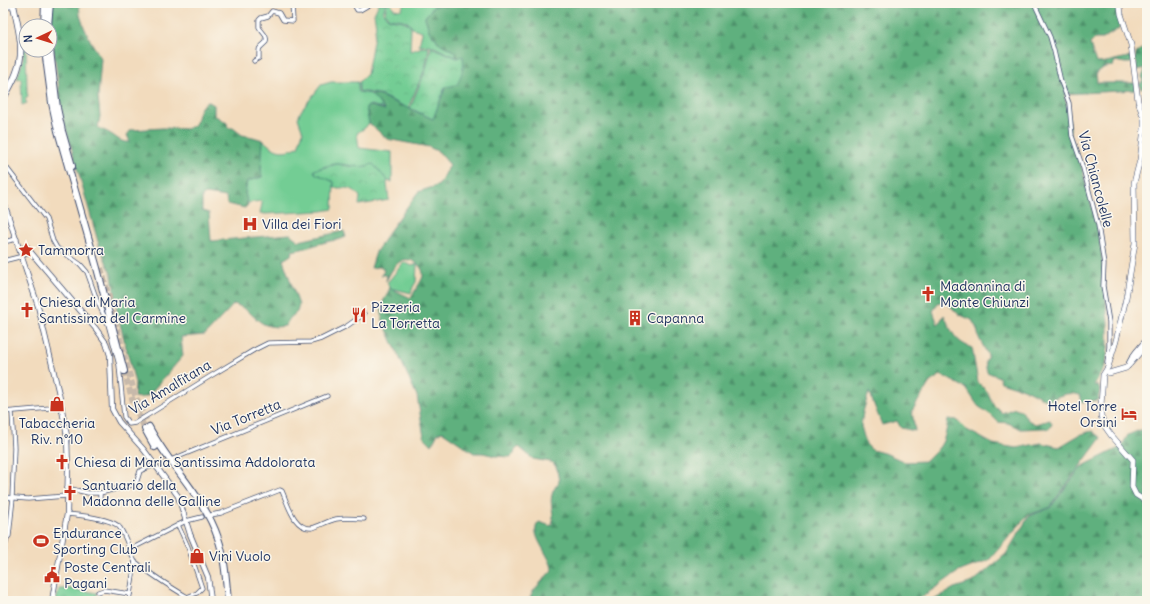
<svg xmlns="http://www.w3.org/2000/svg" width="1150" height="604" font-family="Delius,sans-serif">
	<defs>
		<pattern id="forest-firs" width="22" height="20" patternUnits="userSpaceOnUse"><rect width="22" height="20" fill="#5eb07e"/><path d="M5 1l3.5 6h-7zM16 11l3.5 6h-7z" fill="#4d906a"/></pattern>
		<pattern id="park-crowns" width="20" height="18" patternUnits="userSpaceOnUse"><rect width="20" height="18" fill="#73cd94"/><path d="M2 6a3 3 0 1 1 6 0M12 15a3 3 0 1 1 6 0" fill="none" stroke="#63b082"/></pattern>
	</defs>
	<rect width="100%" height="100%" fill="#fbf7ec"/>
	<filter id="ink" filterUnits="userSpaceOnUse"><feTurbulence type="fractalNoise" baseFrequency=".025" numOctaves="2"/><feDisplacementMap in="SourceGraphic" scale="8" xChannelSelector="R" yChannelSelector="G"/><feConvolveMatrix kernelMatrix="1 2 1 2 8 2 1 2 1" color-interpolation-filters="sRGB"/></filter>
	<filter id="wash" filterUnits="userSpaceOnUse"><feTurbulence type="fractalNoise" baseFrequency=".012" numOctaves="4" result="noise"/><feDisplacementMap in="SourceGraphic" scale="16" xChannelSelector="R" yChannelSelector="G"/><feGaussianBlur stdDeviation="0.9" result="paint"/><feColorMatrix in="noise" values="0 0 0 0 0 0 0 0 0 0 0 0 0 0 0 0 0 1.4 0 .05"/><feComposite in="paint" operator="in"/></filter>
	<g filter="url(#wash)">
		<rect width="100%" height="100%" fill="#f2dbbd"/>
		<g fill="#73cd94" stroke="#477e79">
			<path d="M387,3l4,1 3,5 5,1 3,-1 2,-6h47l-1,2 -16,1 -9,11 5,16 5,4 3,5 17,10 2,6 -27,-13 -10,1 -1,-1 3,-12v-2l-10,-3c-4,-10 -13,-8 -23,-10l-4,-5z"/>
			<polygon points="24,34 26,39 27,93 28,96 25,100 27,103 22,105 21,78 17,79 23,61"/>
			<path d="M331,82h27v10l13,2 14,15 -14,-4 -5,2 3,16 -4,5 -8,5 2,15 33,4v30l-4,-1 -15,-17c-15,6 -22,0 -36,0 -7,0 -16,4 -22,6v3l19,9 -1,27 -11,2 -57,3 -5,-1 2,-9 -1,-3 -14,2 -2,-9 2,-13 15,-4 -1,-6 2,-31c14,13 19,13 35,7l5,-15 -5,-14 3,-7 20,-26z"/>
			<polygon points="404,262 412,266 417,264 416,282 413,287 411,293 390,288 387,283"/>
		</g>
		<g fill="url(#forest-firs)" stroke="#3c706e">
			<path d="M52,3h27l1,12 4,12 7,15 10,16 -3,39 2,19 -2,11c4,4 7,3 11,6 8,4 11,10 21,9l-3,-7 4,-5 32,-2 23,1 9,-4c3,-9 4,-22 14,-23l5,3v10l13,8 1,5h5l9,7 11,2 10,3 -2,30 1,7 -15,4 -2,12 3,12 -3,3 -18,-4 -1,-7 -20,-3 -4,2v15l7,2 2,28 79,-7 9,7 45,-10 2,6c-6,3 -10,3 -16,4 -13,3 -25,8 -38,10l-1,4 -8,5 16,45 -2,7 -7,6 -5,8c-29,5 -28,-15 -51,-22l-29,31 -24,2 2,19 -34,39 -8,3 -7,-1 1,-14 -18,-71 -5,-36 -13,-31 -36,-127 -12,-88z"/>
			<path d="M451,3h663l5,6 1,19 -18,11h-7l-5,5 6,19c12,0 23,-5 35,-6l1,6h-7l-10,-2 -2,5 -8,1 -9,5 1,11h38l1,7 -72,4 4,15 3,28 11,31 15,58 4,22 7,74v25l-2,17 -12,21 4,1 2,3 -2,11 -16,2 -2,-7c-13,-4 -21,1 -32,6l-19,-10 -28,-9 -2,-5 -12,-5 -2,-10 3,-7 -9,-17 -2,-9 -5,-9 -14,-6 -11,-11 -8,-1 -6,9 5,14 6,-10c8,17 10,26 28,33l6,34 9,9 6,13 9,9 13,-5 6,2 7,10 7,4 15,-4 2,4 -3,5 -4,-1 -24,1 -13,-6 -10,-1 -7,-7 -13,-9 -12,-18 -25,-13 -11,7 -18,29 3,20 -14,-3 -4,-7 -15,4 -13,-33 -6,20 -2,14 5,18 6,6 15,4 18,8 21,-1c16,-15 19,-19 22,-42l9,1 10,10 26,14 23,4 25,-5 18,4 22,-13 11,-3 9,7 -52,70 -21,7 -39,45 -31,12 -42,29h-292l-2,-1 -19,1h-75l6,-11 18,-20c0,-14 -25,-36 -13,-48l12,4c7,-14 -8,-25 8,-44l-2,-13 -2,-4 -4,-3 -18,-3 -14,-12 -4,3 -1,4 -4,3 -14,-1 -13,-3h-9l-31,-21 -5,1 -6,12 -8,-8 -7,-41 -34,-75 -2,-15 9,-18 21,10c2,-5 11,-17 12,-22 1,-10 -12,-20 -22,-15 -7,4 -11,13 -15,20l1,-6h-6l3,-4 -2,-4h-5l-6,1 5,-16 12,-19 30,-41 21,-7 11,-20 -11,-13 -10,-5 -42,-8 -18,-16 -3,-16 5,-1 14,4 -14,-16 7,1 55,24 24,-61 -2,-6 -17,-10 -3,-5 -5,-4 -5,-16 9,-11 16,-1z"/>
			<polygon points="1141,49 1145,50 1147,61 1147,86 1146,88 1141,89 1139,84 1143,82 1142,76 1146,68 1137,70 1135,67 1137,63 1135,59 1136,53"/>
			<polygon points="1140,430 1147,431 1147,601 932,601 954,588 973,582 1006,554 1029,516 1050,508 1081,467 1121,447 1128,435"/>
		</g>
		<g fill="url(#park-crowns)" stroke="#477e79">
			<path d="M379,3h7l-3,10 6,6 14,2 6,3 2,5 -1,22c7,-1 12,-6 19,-3l-4,21 -17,39 -30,-14 -19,-3v-9l8,-8 9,-49 -2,-11z"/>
			<path d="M431,47l26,11 6,-2c2,11 -2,19 -6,29l-12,2 -12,32 -23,-11 16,-39z"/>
			<path d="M337,164c13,2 24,5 36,0l15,17 -1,3 2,16 -30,5 1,-8c-7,-11 -15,-9 -26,-9v-6l-19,-9 -1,-3z"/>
			<polygon points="66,588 97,593 96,601 56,601 59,589 65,589"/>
		</g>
	</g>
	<g filter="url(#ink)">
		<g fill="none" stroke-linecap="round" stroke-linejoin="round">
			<polyline stroke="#c7b9aa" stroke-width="3.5" stroke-dasharray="3.5 2" stroke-linecap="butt" points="153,466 170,460"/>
			<g stroke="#c7b9aa" stroke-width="6" stroke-dasharray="6 3" stroke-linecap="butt">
				<polyline points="101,268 135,395 149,427"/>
				<polyline points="124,371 134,405 145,429"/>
			</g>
			<defs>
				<g id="minor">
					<polyline points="353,3 357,10 360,10 372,3"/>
					<polyline points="1034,3 1050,37 1054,51 1061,82 1069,103 1072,136 1083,168 1098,225 1104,264 1103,286 1109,322 1109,347 1107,363 1108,365"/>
					<polyline points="3,8 14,6"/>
					<path d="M254,61l5,-3c0,-12 -1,-8 7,-16 2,-7 -4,-9 -7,-15v-7l2,-2 7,-2 4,-5 7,2 4,7 10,1 -1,-18"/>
					<polyline points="3,163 46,219 53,241 57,248 80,264 87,272 98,303 108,324 119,365 124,417 129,424 135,423 209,377 254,350 268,343 311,342 321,339 347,326 364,314"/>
					<polyline points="3,242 17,239"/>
					<polyline points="3,261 23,256"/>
					<polyline points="3,412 62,407"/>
					<polyline points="12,412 14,448 12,498"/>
					<polyline points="173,459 327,396"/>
					<polyline points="67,488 88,493 100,493 136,484 140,471 152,466"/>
					<polyline points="100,493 100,501"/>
					<polyline points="3,497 28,499 66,496"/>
					<polyline points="3,504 5,497"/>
					<polyline points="3,512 5,518 5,527 9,528"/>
					<path d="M67,514c11,1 48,5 53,14 7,10 9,23 15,34"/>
					<path d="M211,515l10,-2 59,-23 2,1c6,13 12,39 30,37 8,-2 15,-7 24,-9 9,-2 19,0 28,0"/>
					<polyline points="178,525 188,547 202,588 197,593 187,597"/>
					<polyline points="129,550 186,521 202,517"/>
					<polyline points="3,557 7,538 9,536 13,498"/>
					<path d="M135,562l2,1c18,15 37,26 57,38"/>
					<polyline points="98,592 104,590 130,594"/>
					<polyline points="129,601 135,562"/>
				</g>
				<g id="tertiary">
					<polyline points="3,200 38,306 59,394 67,436 68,470 67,514 52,601"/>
					<circle cx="26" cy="250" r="3"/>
					<polyline points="28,249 96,329 106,343 110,355 112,409 119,422 144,450 178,496 190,534 208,577 211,601"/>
					<path d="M1128,366c3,-11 12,-18 19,-27"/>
				</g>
				<g id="secondary">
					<polyline points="1122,3 1120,6 1121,14 1131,45 1138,101 1144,119 1144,128 1140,160 1134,183 1135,243 1126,298 1116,341 1108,367 1103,375 1101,406 1101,416 1106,428 1111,435 1133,460 1132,487 1136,495 1147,502"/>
					<polyline points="1109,373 1126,368 1130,364 1147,344"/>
					<polyline points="1147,513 1146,520 1147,529"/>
				</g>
				<path id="primary" d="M3,99c6,-10 12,-20 15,-31 7,-21 -1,-44 -5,-65"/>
				<g id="motorway">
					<polyline points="44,26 45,3"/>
					<polyline points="48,26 50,3"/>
					<polyline points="45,50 52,103 58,131 97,268 124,371"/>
					<polyline points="50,50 57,108 62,131 72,166"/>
					<path d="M149,427c20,39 55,69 69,111 7,20 8,42 10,63"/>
					<polyline points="145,429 155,447"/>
				</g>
			</defs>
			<use href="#minor" stroke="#3b496c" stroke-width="5"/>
			<use href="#tertiary" stroke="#3b496c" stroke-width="6"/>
			<use href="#secondary" stroke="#3b496c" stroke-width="6"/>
			<use href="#primary" stroke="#3b496c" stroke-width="7"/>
			<use href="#motorway" stroke="#3b496c" stroke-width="8"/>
			<use href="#minor" stroke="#fff" stroke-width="3.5"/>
			<use href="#tertiary" stroke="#fff" stroke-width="4.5"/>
			<use href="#secondary" stroke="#fff" stroke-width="5"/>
			<use href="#primary" stroke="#fff" stroke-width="5.5"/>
			<use href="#motorway" stroke="#fff" stroke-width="6"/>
		</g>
	</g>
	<defs>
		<symbol id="hospital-bare" viewBox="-9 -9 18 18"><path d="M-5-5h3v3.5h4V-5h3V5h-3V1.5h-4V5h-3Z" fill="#c8321e" stroke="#fbf7ec" stroke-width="2.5" paint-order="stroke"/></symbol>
		<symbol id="sight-bare" viewBox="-9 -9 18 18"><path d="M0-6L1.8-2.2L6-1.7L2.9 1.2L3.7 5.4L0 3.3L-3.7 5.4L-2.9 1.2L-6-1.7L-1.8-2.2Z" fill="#c8321e" stroke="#fbf7ec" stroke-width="2.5" paint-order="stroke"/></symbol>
		<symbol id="church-bare" viewBox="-9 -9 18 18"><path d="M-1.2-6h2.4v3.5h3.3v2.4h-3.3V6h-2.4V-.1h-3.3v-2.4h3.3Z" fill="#c8321e" stroke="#fbf7ec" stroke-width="2.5" paint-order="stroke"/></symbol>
		<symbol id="restaurant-bare" viewBox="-9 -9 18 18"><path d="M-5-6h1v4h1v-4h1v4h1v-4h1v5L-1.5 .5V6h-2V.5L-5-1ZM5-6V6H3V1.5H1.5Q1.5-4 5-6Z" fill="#c8321e" stroke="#fbf7ec" stroke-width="2.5" paint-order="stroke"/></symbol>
		<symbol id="building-bare" viewBox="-9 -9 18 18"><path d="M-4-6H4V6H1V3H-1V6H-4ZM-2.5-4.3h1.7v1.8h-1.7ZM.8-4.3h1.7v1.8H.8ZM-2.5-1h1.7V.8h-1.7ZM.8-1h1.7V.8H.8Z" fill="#c8321e" stroke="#fbf7ec" stroke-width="2.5" paint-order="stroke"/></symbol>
		<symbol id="shop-bare" viewBox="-9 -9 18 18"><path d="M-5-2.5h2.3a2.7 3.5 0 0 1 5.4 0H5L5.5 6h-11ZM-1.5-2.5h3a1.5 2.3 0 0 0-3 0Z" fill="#c8321e" stroke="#fbf7ec" stroke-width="2.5" paint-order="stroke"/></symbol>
		<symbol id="hotel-bare" viewBox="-9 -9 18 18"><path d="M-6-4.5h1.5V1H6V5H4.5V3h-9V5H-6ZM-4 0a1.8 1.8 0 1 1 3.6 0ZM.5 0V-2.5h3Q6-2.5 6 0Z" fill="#c8321e" stroke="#fbf7ec" stroke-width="2.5" paint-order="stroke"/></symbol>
		<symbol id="stadium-bare" viewBox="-9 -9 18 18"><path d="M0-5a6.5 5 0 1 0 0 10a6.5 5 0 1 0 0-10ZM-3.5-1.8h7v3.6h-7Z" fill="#c8321e" stroke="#fbf7ec" stroke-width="2.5" paint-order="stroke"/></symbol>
		<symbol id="civic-bare" viewBox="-9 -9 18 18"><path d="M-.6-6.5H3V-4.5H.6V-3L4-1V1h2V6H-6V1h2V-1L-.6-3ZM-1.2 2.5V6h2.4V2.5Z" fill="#c8321e" stroke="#fbf7ec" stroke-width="2.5" paint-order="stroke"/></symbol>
	</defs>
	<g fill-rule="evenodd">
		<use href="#hospital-bare" x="239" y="213" width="22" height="22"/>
		<use href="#sight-bare" x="15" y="239" width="22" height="22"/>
		<use href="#church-bare" x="917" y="283" width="22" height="22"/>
		<use href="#church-bare" x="16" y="299" width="22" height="22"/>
		<use href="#restaurant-bare" x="348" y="304" width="22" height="22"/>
		<use href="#building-bare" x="624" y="307" width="22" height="22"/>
		<use href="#shop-bare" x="46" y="393" width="22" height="22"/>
		<use href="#hotel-bare" x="1118" y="403" width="22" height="22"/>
		<use href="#church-bare" x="51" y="451" width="22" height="22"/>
		<use href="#church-bare" x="59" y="482" width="22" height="22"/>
		<use href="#stadium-bare" x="30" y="530" width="22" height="22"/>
		<use href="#shop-bare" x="186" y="545" width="22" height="22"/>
		<use href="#civic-bare" x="41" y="564" width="22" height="22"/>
	</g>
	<g text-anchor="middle" stroke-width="3" stroke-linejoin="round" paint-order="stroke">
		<g font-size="14" fill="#1b2f5e" stroke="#fbf7ec">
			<text transform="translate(1096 179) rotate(75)" y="5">Via Chiancolelle</text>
			<text transform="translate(170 387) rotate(-31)" y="5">Via Amalfitana</text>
			<text transform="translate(246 417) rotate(-22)" y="5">Via Torretta</text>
		</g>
		<g font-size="14" fill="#1b2f5e" stroke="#fbf7ec" text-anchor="start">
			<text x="262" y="229">Villa dei Fiori</text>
			<text x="38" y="255">Tammorra</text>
			<text x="940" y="291">Madonnina di<tspan x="940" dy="16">Monte Chiunzi</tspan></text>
			<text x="39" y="307">Chiesa di Maria<tspan x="39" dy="16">Santissima del Carmine</tspan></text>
			<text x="371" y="312">Pizzeria<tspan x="371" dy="16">La Torretta</tspan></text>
			<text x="647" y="323">Capanna</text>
			<text x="1117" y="411" text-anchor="end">Hotel Torre<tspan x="1117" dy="16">Orsini</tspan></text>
			<text x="57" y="428" text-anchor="middle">Tabaccheria<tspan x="57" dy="16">Riv. n°10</tspan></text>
			<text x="74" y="467">Chiesa di Maria Santissima Addolorata</text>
			<text x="82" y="490">Santuario della<tspan x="82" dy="16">Madonna delle Galline</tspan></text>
			<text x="53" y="538">Endurance<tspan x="53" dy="16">Sporting Club</tspan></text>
			<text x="209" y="561">Vini Vuolo</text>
			<text x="64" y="572">Poste Centrali<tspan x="64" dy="16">Pagani</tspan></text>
		</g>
	</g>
	<rect width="1150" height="604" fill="none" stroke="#fbf7ec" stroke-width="16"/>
	<g transform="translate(38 38) rotate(266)"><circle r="19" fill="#fbf7ec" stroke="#a1a7b3"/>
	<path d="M0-3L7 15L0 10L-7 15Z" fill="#c8321e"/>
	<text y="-6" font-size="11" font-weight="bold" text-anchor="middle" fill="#1b2f5e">N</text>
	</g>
</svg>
